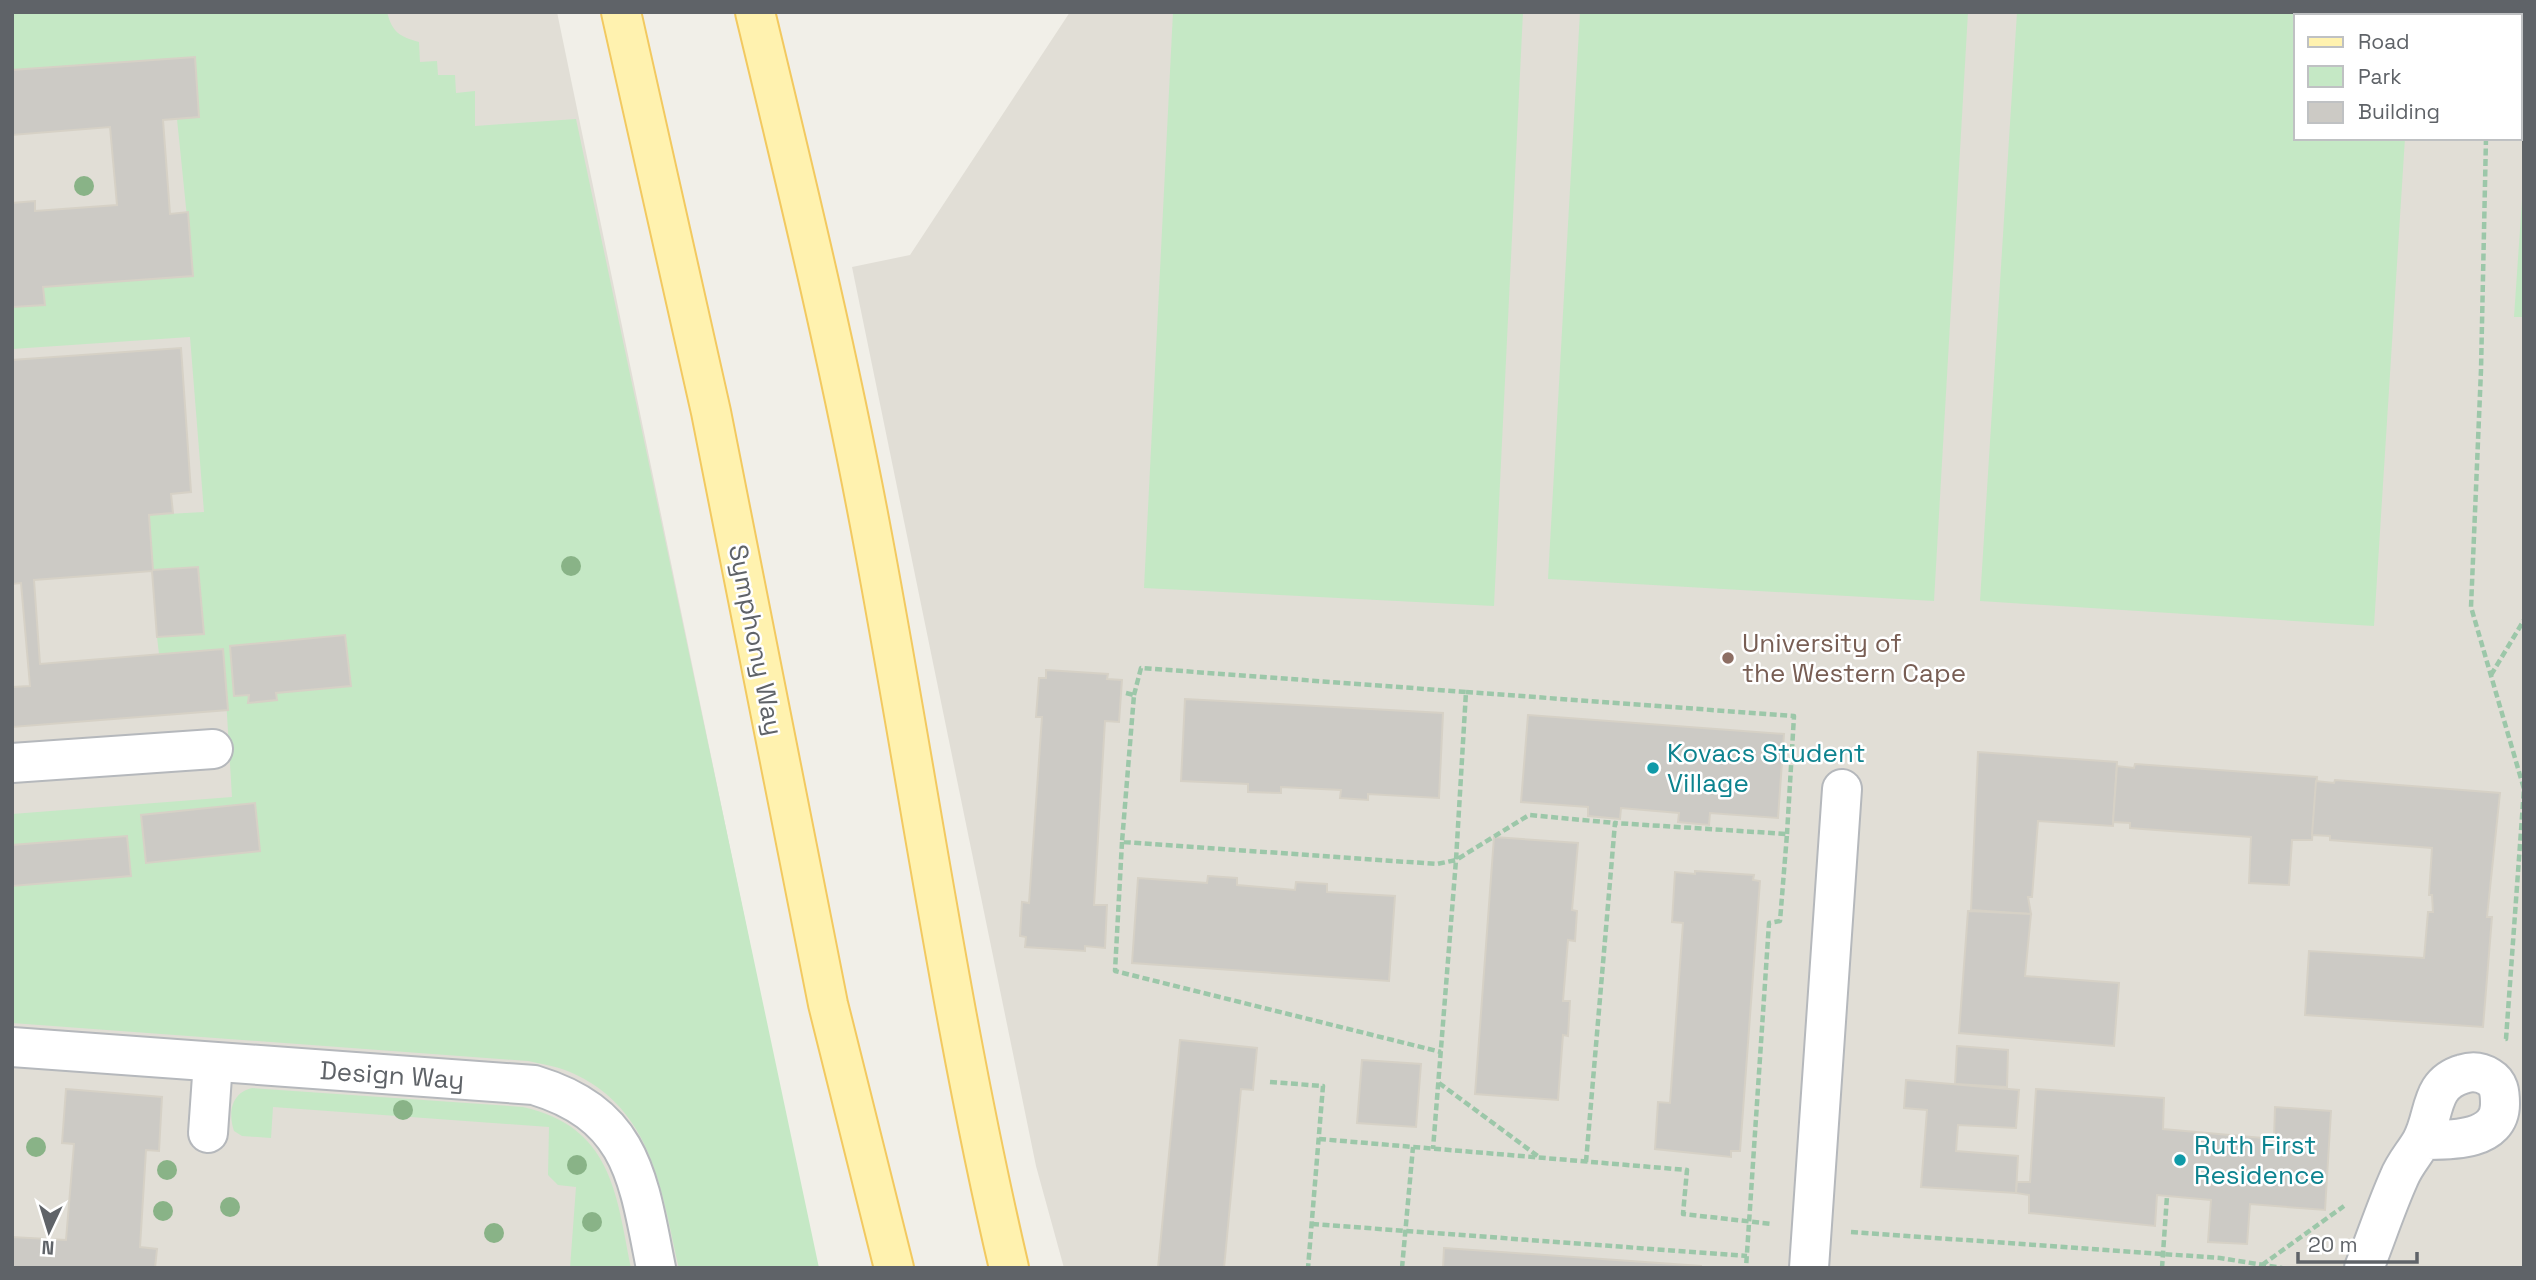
<svg xmlns="http://www.w3.org/2000/svg" width="2536" height="1280" font-family="'Space Grotesk',sans-serif">
	<rect width="100%" height="100%" fill="#f1efe8"/>
	<g fill="#e1ded6" fill-rule="evenodd">
		<polygon points="12,12 557,12 817,1268 12,1268"/>
		<path d="M1070,12h1454v1256h-1460l-28,-102 -184,-899 58,-12zM2296,16h224v122h-224z"/>
	</g>
	<g fill="#c5e8c5" fill-rule="evenodd">
		<path d="M12,12h375c5,20 13,25 32,30l1,20 17,-1 1,14h17l1,18 19,-2v35l101,-7 243,1149h-140c-18,-78 -26,-160 -109,-196 -13,-6 -29,-8 -42,-11l-516,-38v-137l119,-11 -4,-39 -115,9v-31l220,-17 -9,-148 -64,5 -2,-17 46,-3 -5,-67 -45,3 -4,-55 55,-3 -14,-175 -178,12v-42l32,-2 -1,-18 150,-11 -16,-157 22,-2 -4,-60 -183,13zM345,636l6,50 -75,7 -28,9 1,-7 -15,1 -3,-50zM255,803l5,48 -118,-36z"/>
		<polygon points="1173,12 1523,12 1494,606 1144,588"/>
		<polygon points="1580,12 1968,12 1934,601 1548,579"/>
		<polygon points="2017,12 2413,12 2413,16 2296,16 2296,138 2405,138 2374,626 1980,601"/>
		<polygon points="2524,171 2524,317 2514,317"/>
		<path d="M252,1088l271,19c88,20 93,84 108,161h-61l6,-81 -18,-2 -10,-10 1,-48 -276,-20 -2,31 -29,-2 -8,-5c-6,-18 -3,-38 18,-43z"/>
	</g>
	<g fill="#cccac5" stroke="#d6d1c6" stroke-width="2">
		<polygon points="195,57 199,117 163,120 170,214 188,212 193,276 43,287 45,305 12,307 12,203 35,201 35,211 117,205 110,127 12,135 12,70"/>
		<polygon points="181,348 191,492 171,494 173,513 149,515 153,570 198,567 204,634 157,637 152,571 34,580 40,664 223,649 228,710 12,727 12,687 30,686 21,583 12,584 12,360"/>
		<polygon points="345,635 351,686 276,693 277,700 248,703 249,695 234,696 230,646"/>
		<polygon points="1046,670 1108,674 1107,679 1122,680 1119,722 1105,721 1094,905 1107,905 1105,948 1085,946 1085,951 1025,947 1026,937 1020,936 1022,902 1029,903 1042,717 1036,717 1039,678 1046,678"/>
		<polygon points="1185,699 1443,713 1439,798 1368,794 1368,800 1340,798 1341,790 1281,787 1281,793 1248,792 1248,784 1181,781"/>
		<polygon points="1528,715 1784,734 1778,818 1710,813 1709,825 1678,822 1679,813 1621,808 1620,819 1588,816 1588,807 1521,802"/>
		<polygon points="1978,752 2117,762 2113,826 2038,821 2032,897 2028,897 2031,914 1971,910"/>
		<polygon points="2135,764 2317,777 2312,840 2292,840 2289,885 2249,883 2251,837 2130,828 2130,823 2113,822 2117,766 2134,768"/>
		<polygon points="2335,780 2500,793 2487,917 2492,917 2483,1027 2305,1015 2309,951 2424,958 2428,912 2433,912 2432,895 2429,895 2432,848 2330,840 2330,836 2312,835 2316,781 2334,783"/>
		<polygon points="255,803 260,851 146,863 141,815"/>
		<polygon points="127,836 131,876 12,886 12,845"/>
		<polygon points="1494,837 1578,843 1572,910 1577,911 1575,941 1568,940 1563,1001 1570,1001 1568,1036 1563,1035 1558,1100 1475,1094"/>
		<polygon points="1695,871 1754,875 1753,880 1760,881 1740,1151 1731,1151 1731,1157 1655,1149 1658,1102 1670,1103 1683,923 1672,922 1675,872 1695,874"/>
		<polygon points="1208,876 1237,878 1237,885 1295,890 1296,882 1327,884 1327,892 1395,896 1389,981 1132,963 1138,878 1207,883"/>
		<polygon points="1968,911 2031,914 2025,976 2119,983 2114,1046 1959,1033"/>
		<polygon points="1180,1040 1257,1048 1253,1090 1241,1089 1224,1268 1158,1268"/>
		<polygon points="1957,1046 2008,1050 2007,1087 1955,1084"/>
		<polygon points="1362,1060 1421,1064 1416,1127 1357,1123"/>
		<polygon points="1906,1080 2019,1090 2016,1128 1958,1125 1956,1151 2018,1156 2016,1193 1921,1187 1927,1110 1904,1108"/>
		<polygon points="66,1089 162,1097 159,1151 146,1150 140,1247 157,1249 155,1268 12,1268 12,1237 66,1240 74,1144 62,1143"/>
		<polygon points="2036,1089 2164,1098 2163,1129 2274,1139 2275,1107 2331,1111 2325,1210 2250,1204 2247,1244 2208,1242 2211,1200 2157,1195 2155,1226 2029,1213 2029,1195 2016,1193 2017,1182 2030,1182"/>
		<polygon points="1444,1248 1701,1266 1701,1268 1443,1268"/>
	</g>
	<g fill="none" stroke-linecap="round" stroke-linejoin="round">
		<defs>
			<g id="minor">
				<polyline points="12,763 213,749"/>
				<path d="M12,1047l522,38c99,30 104,93 122,183"/>
				<polyline points="208,1133 213,1062"/>
				<polyline points="1809,1268 1842,789"/>
				<path d="M2364,1268c12,-30 22,-61 35,-90 5,-13 15,-24 22,-36 15,-26 7,-58 42,-68 9,-3 18,-2 26,3 10,6 11,15 11,27 0,38 -52,36 -77,36"/>
			</g>
			<g id="major">
				<polyline points="621,12 711,412 828,1004 894,1268"/>
				<path d="M755,12c43,178 86,355 119,534 45,241 79,483 135,722"/>
			</g>
		</defs>
		<use href="#minor" stroke="#b5b8bc" stroke-width="42"/>
		<use href="#major" stroke="#f2c960" stroke-width="42"/>
		<g stroke="#9cc7a9" stroke-width="4.5" stroke-dasharray="7 3.5" stroke-linecap="butt">
			<polyline points="2489,16 2489,12"/>
			<polyline points="2486,138 2481,370 2471,607 2524,789 2506,1039 2503,1039"/>
			<polyline points="2491,675 2524,620"/>
			<polyline points="1466,692 1794,716 1787,834"/>
			<polyline points="1126,693 1134,695 1122,842 1437,864 1456,860 1433,1149"/>
			<polyline points="1134,695 1141,668 1466,692 1456,860 1529,815 1615,823"/>
			<polyline points="1122,842 1115,971 1441,1052"/>
			<polyline points="1270,1082 1323,1086 1308,1268"/>
			<polyline points="1439,1083 1539,1157"/>
			<polyline points="1319,1139 1687,1170 1683,1214 1772,1224"/>
			<polyline points="1586,1162 1615,823 1787,834 1780,921 1769,923 1746,1268"/>
			<polyline points="1312,1224 1747,1256"/>
			<polyline points="1851,1232 2220,1258 2282,1268"/>
			<polyline points="2262,1265 2344,1206"/>
			<polyline points="1402,1268 1413,1147"/>
			<polyline points="2162,1268 2167,1196"/>
		</g>
		<use href="#minor" stroke="#fff" stroke-width="38"/>
		<use href="#major" stroke="#fff2af" stroke-width="38"/>
	</g>
	<g fill="#89b387">
		<circle cx="84" cy="186" r="10"/>
		<circle cx="571" cy="566" r="10"/>
		<circle cx="403" cy="1110" r="10"/>
		<circle cx="36" cy="1147" r="10"/>
		<circle cx="577" cy="1165" r="10"/>
		<circle cx="167" cy="1170" r="10"/>
		<circle cx="230" cy="1207" r="10"/>
		<circle cx="163" cy="1211" r="10"/>
		<circle cx="592" cy="1222" r="10"/>
		<circle cx="494" cy="1233" r="10"/>
	</g>
	<circle fill="#8d6e63" stroke="#fff" stroke-width="2.5" cx="1728" cy="658" r="7"/>
	<g fill="#0f9aa8" stroke="#fff" stroke-width="2.5">
		<circle cx="1653" cy="768" r="7"/>
		<circle cx="2180" cy="1160" r="7"/>
	</g>
	<g text-anchor="middle" stroke-width="5" stroke-linejoin="round" paint-order="stroke">
		<g font-size="26" fill="#5f6368" stroke="#fff">
			<text transform="translate(756 640) rotate(79)" y="9">Symphony Way</text>
			<text transform="translate(392 1075) rotate(4)" y="9">Design Way</text>
		</g>
		<g font-size="26" fill="#785e54" stroke="#fff" text-anchor="start">
			<text x="1742" y="652">University of<tspan x="1742" dy="30">the Western Cape</tspan></text>
		</g>
		<g font-size="26" fill="#0d838f" stroke="#fff" text-anchor="start">
			<text x="1667" y="762">Kovacs Student<tspan x="1667" dy="30">Village</tspan></text>
			<text x="2194" y="1154">Ruth First<tspan x="2194" dy="30">Residence</tspan></text>
		</g>
	</g>
	<rect width="2536" height="1280" fill="none" stroke="#5f6368" stroke-width="28"/>
	<rect x="2294" y="14" width="228" height="126" fill="#ffffff" stroke="#bfc1c3" stroke-width="2"/>
	<rect x="2308" y="37" width="35" height="10" fill="#fff2af" stroke="#bfc1c3" stroke-width="2"/>
	<text x="2358" y="49" font-size="21" fill="#5f6368">Road</text>
	<rect x="2308" y="66" width="35" height="21" fill="#c5e8c5" stroke="#bfc1c3" stroke-width="2"/>
	<text x="2358" y="84" font-size="21" fill="#5f6368">Park</text>
	<rect x="2308" y="102" width="35" height="21" fill="#cccac5" stroke="#bfc1c3" stroke-width="2"/>
	<text x="2358" y="119" font-size="21" fill="#5f6368">Building</text>
	<g transform="translate(49 1231) rotate(184)" stroke="#ffffff" stroke-width="5" paint-order="stroke">
	<path d="M0-5L12 26L0 18L-12 26Z" fill="#5f6368"/>
	<text y="-10" font-size="19" font-weight="bold" text-anchor="middle" fill="#5f6368">N</text>
	</g>
	<path d="M2298 1252v10h119v-10" fill="none" stroke="#5f6368" stroke-width="3.5"/>
	<text x="2308" y="1252" font-size="21" fill="#5f6368" stroke="#ffffff" stroke-width="5" paint-order="stroke">20 m</text>
</svg>
